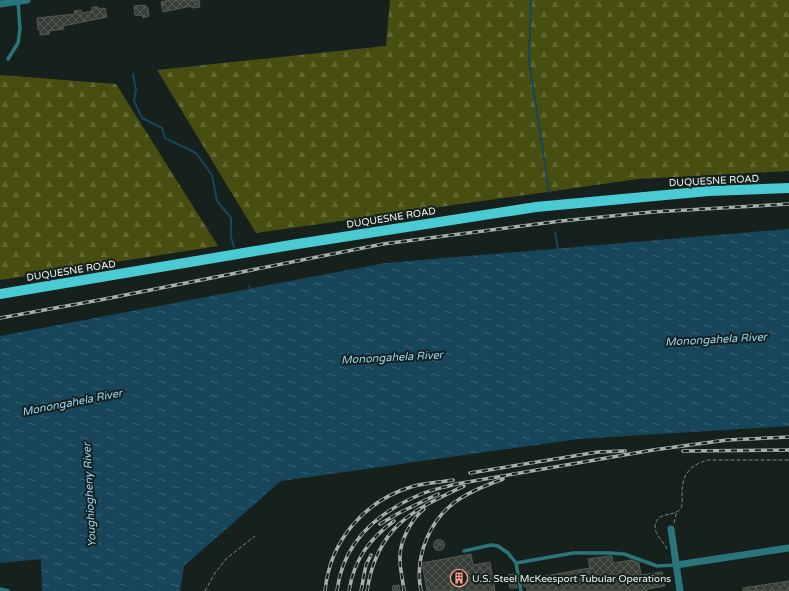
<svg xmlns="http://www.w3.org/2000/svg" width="789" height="591" font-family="'Varela Round',sans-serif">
	<defs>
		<pattern id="forest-firs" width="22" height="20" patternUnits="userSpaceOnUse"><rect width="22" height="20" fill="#484e0f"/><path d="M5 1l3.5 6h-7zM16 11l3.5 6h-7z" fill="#636833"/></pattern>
		<pattern id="water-ripples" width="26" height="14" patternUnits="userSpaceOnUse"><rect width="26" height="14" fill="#17465b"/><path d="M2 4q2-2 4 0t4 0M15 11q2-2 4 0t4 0" fill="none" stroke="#396173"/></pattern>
		<pattern id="building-cross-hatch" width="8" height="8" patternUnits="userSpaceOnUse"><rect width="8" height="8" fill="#373e37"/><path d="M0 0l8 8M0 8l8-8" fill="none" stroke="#545a55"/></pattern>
	</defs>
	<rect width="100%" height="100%" fill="#16201d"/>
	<g fill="url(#forest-firs)">
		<polygon points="390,0 789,0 789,171 638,179 256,233 157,70 386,46"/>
		<polygon points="0,75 116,84 218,246 0,280"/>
	</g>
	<polygon fill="url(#water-ripples)" points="789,229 789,426 578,439 281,481 184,566 180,591 42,591 41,559 0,563 0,336 385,263"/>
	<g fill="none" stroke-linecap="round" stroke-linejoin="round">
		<g stroke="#17465b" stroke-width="2">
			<polyline points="531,0 529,60 549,192"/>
			<polyline points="133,74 136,90 134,101 142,118 162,128 165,138 196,153 212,175 217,201 231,218 231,237 234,247"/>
			<polyline points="555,232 558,249"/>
			<polyline points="249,286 251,289"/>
		</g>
	</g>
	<g fill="url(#building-cross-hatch)" stroke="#535b53">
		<polygon points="170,0 199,0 200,7 192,8 191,6 163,12 161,2"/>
		<polygon points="145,5 148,8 149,16 143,18 143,16 135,15 134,6"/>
		<polygon points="92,7 98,7 99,9 105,8 107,17 63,26 64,29 49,31 50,34 40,35 40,30 38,30 37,18 75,14 74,11 81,10 82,13 92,11"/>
		<circle cx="439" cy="545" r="5.5"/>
		<polygon points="471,554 473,565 490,562 495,591 427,591 422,563"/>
		<polygon points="608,556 612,556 613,563 632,560 639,563 641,575 662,572 665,586 647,589 647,591 527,591 527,586 524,587 522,580 590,568 588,559"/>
		<polygon points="515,574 517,588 510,588 508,575"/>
		<polygon points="789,581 789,591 743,591 743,588"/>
		<polygon points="399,585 400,591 393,591 392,586"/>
	</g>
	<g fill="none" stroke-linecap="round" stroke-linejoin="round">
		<g stroke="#7d8683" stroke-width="1" stroke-dasharray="4 2" stroke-linecap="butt">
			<polyline points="674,523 677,511"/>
			<path d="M667,549c-3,-7 -12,-14 -12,-22 1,-17 20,-9 26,-19 2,-4 1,-10 1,-15 0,-19 8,-28 26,-33h81"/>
			<polyline points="205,591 215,573 226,559 255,536"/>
		</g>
		<g stroke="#29757b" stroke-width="3.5">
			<polyline points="8,59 18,43 20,29 18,1"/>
			<polyline points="464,551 491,545 498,546 508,553 516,563 521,591"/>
			<polyline points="516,563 573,553 610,553 624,554 657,566 676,565"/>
			<polyline points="0,589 8,591"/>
		</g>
		<g stroke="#29757b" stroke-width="7">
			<polyline points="0,4 27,0"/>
			<polyline points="671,529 680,591"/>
			<polyline points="676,565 789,548"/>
		</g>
		<polyline stroke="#4acad3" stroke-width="10" points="0,294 291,245 536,207 709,191 789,188"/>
		<defs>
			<g id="rail">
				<polyline points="0,318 105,299 383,244 561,221 652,212 789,204"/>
				<polyline points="683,451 789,450"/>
				<polyline points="470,473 598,452 625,451"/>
				<polyline points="380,524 399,513 438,494"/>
				<path d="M325,591c5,-51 40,-91 89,-105 13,-3 27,-4 39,-6"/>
				<path d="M337,591c6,-50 42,-80 87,-98 10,-4 22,-6 32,-9l197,-34 74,-10 62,-3"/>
				<path d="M349,591c5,-31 20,-52 45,-70"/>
				<polyline points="361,591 366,565 371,555"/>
				<path d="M367,591c10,-64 44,-80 97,-105"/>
				<path d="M404,591c-1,-10 -4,-21 -4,-32 -1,-16 11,-40 24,-50"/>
				<path d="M421,591c-7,-35 9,-74 40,-93 13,-8 28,-14 42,-19"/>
			</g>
		</defs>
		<use href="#rail" stroke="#a7afac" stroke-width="3.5"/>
		<use href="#rail" stroke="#16201d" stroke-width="2" stroke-dasharray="6" stroke-linecap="butt"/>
	</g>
	<defs>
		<symbol id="building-ring" viewBox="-11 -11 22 22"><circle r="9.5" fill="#16201d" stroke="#f59c93" stroke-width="1.5"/><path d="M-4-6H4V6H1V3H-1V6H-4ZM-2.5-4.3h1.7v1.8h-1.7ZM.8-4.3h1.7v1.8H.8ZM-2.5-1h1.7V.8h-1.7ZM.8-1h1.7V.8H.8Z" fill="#f59c93"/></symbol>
	</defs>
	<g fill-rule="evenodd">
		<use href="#building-ring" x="449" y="568" width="20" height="20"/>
	</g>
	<g text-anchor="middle" stroke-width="4" stroke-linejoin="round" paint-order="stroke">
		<g font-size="10" fill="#eff6f4" stroke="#16201d">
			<text transform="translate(714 180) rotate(-3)" y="4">DUQUESNE ROAD</text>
			<text transform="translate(391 217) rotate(-9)" y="4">DUQUESNE ROAD</text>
			<text transform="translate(71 270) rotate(-9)" y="4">DUQUESNE ROAD</text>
		</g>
		<g font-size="10" fill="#eff6f4" stroke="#16201d" text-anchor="start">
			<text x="472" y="582">U.S. Steel McKeesport Tubular Operations</text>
		</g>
		<g font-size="11" font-style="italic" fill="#96d6f7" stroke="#16201d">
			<text transform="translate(716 339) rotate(-3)" y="4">Monongahela River</text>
			<text transform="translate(392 357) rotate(-3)" y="4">Monongahela River</text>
			<text transform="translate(72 402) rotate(-11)" y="4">Monongahela River</text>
			<text transform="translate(89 495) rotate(-93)" y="4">Youghiogheny River</text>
		</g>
	</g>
</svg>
